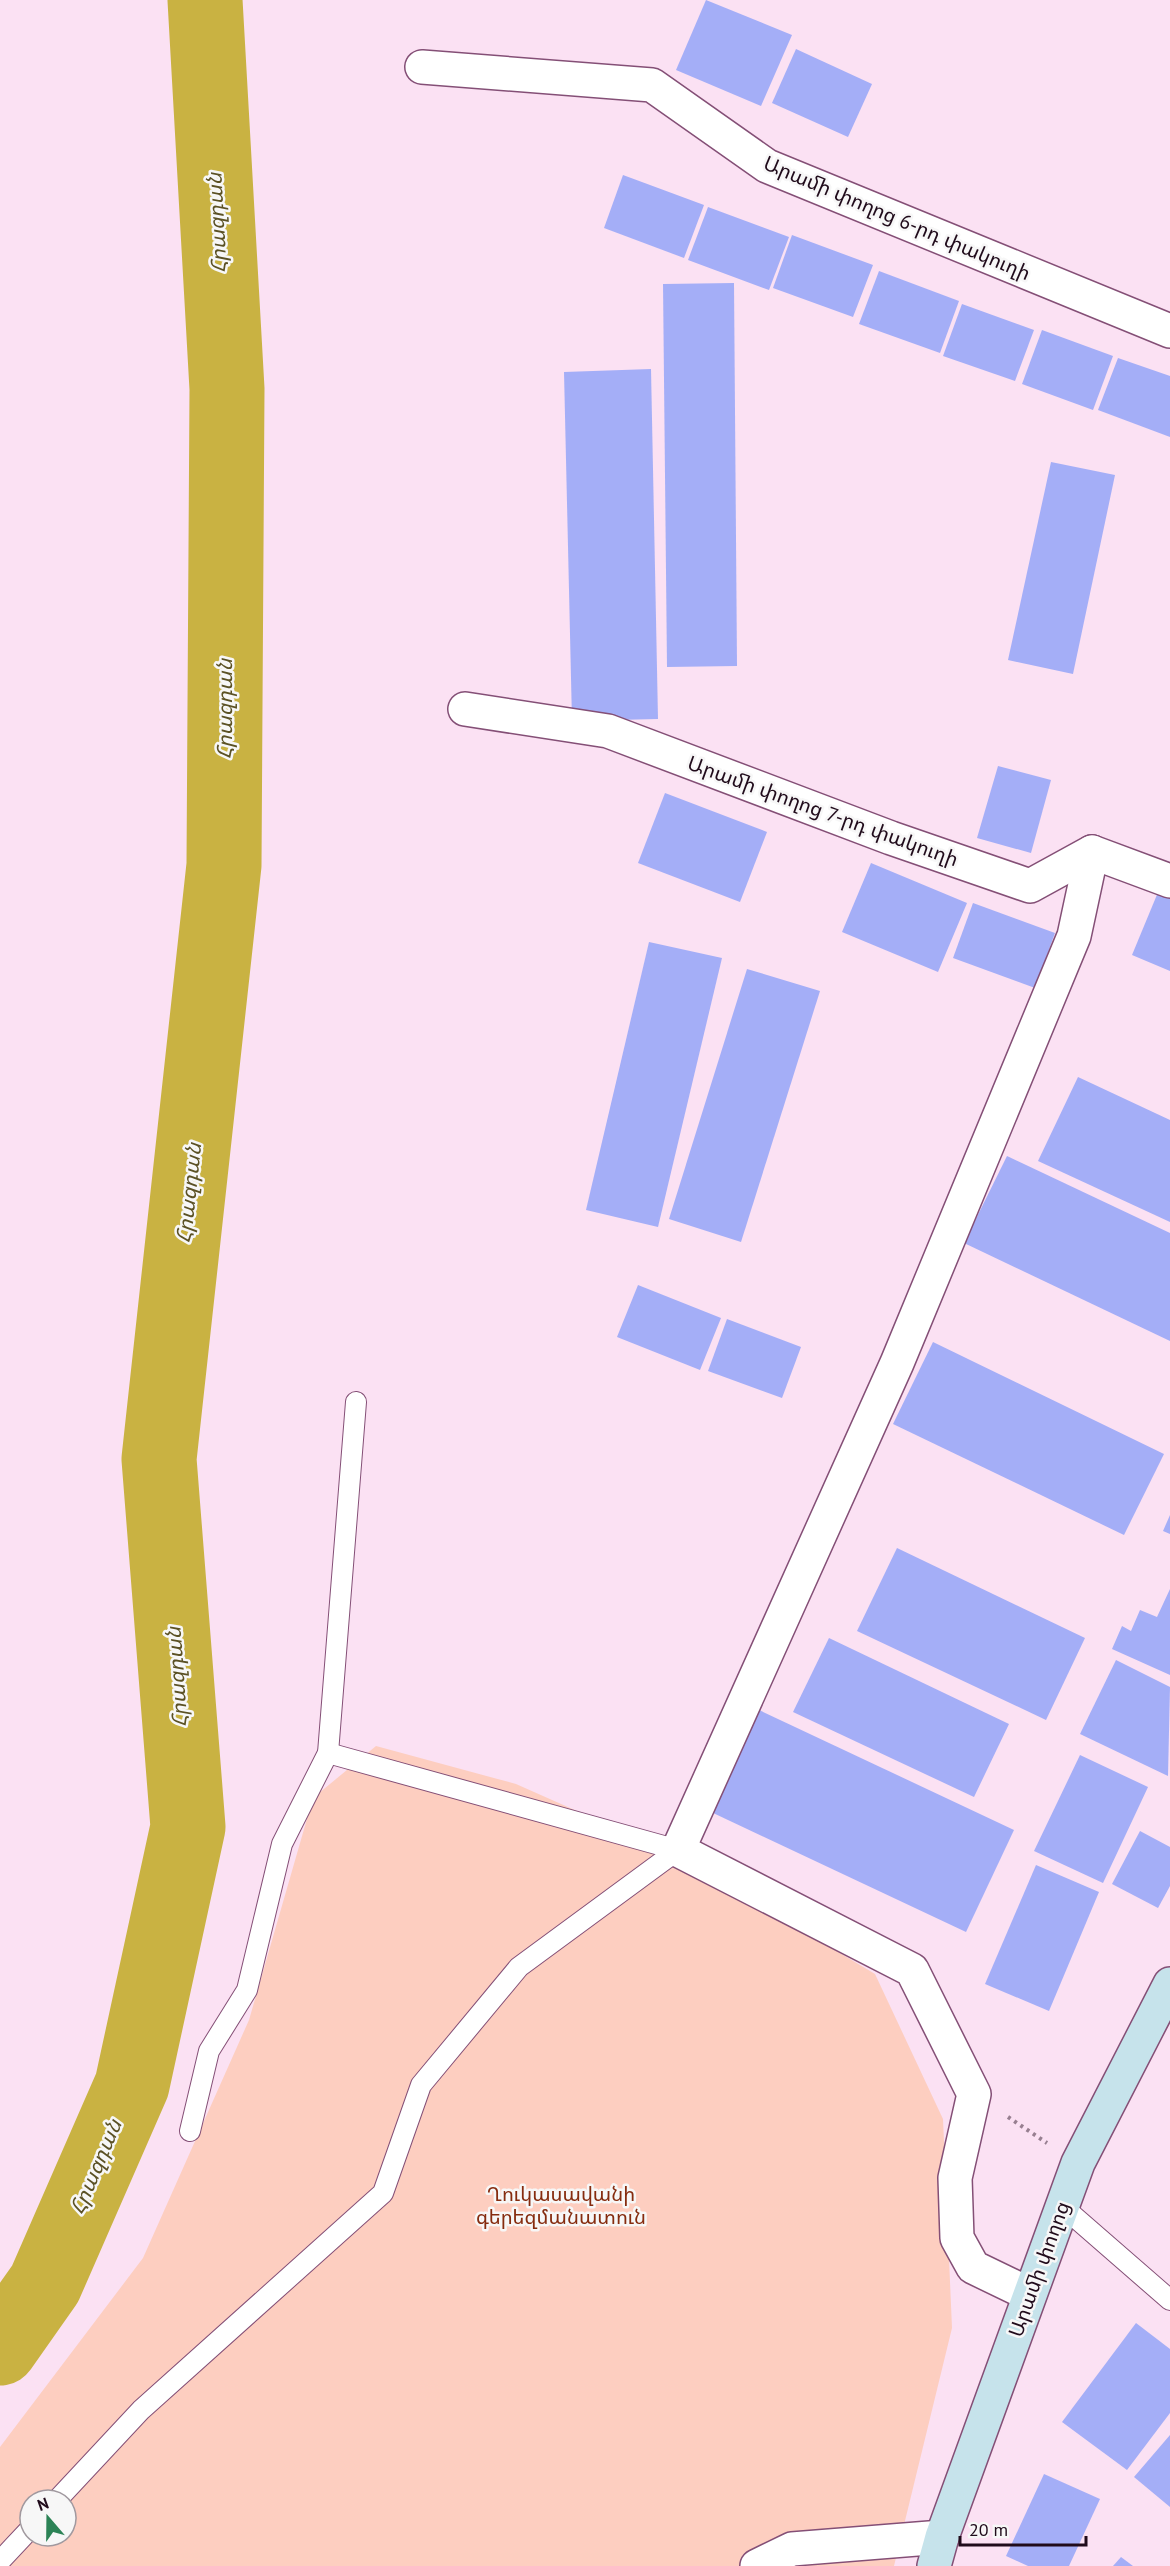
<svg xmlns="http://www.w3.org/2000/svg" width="1170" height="2566" font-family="'PT Sans','Noto Sans Armenian',sans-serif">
	<rect width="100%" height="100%" fill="#fbe1f3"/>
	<path fill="#fdcec0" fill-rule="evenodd" d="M376,1746l140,38 160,71 199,119 68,145 9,209 -58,238h-894v-119l143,-189 106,-238 64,-222zM30,2500h36v36h-36z"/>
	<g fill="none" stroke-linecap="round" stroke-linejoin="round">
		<polyline stroke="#c9b242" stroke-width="75" points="0,2348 45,2284 132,2085 188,1827 159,1459 224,865 227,389 205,0"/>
	</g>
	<g fill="#a4aef7">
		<polygon points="706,0 792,35 761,106 676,70"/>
		<polygon points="796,49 872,84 848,137 772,103"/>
		<polygon points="623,175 704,205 684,258 604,228"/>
		<polygon points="708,207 789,237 769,290 688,260"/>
		<polygon points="792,235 873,265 853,317 773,288"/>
		<polygon points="879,271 959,301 940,353 859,324"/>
		<polygon points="734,283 737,666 667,667 663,284"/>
		<polygon points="962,304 1034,330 1015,381 943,356"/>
		<polygon points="1042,330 1113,356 1093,410 1022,384"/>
		<polygon points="1118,358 1170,376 1170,437 1098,410"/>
		<polygon points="651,369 658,719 572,721 564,372"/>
		<polygon points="1051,462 1115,475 1073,674 1008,660"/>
		<polygon points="998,766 1051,780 1031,853 977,838"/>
		<polygon points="665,793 767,832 740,902 638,863"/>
		<polygon points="871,863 967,903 938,972 842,932"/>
		<polygon points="1161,885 1170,889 1170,971 1132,955"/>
		<polygon points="973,903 1055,933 1035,988 953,958"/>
		<polygon points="649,942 722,958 658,1227 586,1210"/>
		<polygon points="747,969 820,991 741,1242 669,1219"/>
		<polygon points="1078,1077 1170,1120 1170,1222 1038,1161"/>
		<polygon points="1007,1156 1170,1233 1170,1341 964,1243"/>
		<polygon points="638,1285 721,1318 700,1370 617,1337"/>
		<polygon points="727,1319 801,1347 782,1398 708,1371"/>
		<polygon points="933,1342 1164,1454 1124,1535 893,1424"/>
		<polygon points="1170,1515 1170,1534 1163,1531"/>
		<polygon points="897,1548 1085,1638 1046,1720 857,1631"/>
		<polygon points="1170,1589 1170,1675 1112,1649 1122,1626 1131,1631 1140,1610 1157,1617"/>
		<polygon points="829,1638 1009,1724 974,1797 793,1712"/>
		<polygon points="1116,1660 1170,1687 1168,1776 1080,1734"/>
		<polygon points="759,1710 1014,1830 966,1932 711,1812"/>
		<polygon points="1080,1755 1148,1787 1103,1883 1034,1851"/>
		<polygon points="1140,1831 1170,1847 1170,1886 1158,1908 1112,1884"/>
		<polygon points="1036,1865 1099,1892 1049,2011 985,1984"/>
		<polygon points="1136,2323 1170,2349 1170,2413 1127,2470 1062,2422"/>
		<polygon points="1170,2435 1170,2507 1134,2477"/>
		<polygon points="1044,2474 1100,2499 1069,2566 1028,2566 1006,2556"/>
		<polygon points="1121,2557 1133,2566 1113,2566"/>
	</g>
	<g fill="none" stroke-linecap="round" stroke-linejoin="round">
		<defs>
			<g id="service">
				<polyline points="328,1753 678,1850"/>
				<polyline points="190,2131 209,2051 247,1990 282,1844 328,1753 356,1402"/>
				<polyline points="1062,2206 1170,2300"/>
				<polyline points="57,2500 141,2410 383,2193 421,2085 519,1967 678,1850"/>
				<polyline points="0,2561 30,2529"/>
			</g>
			<g id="minor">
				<polyline points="422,67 652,85 767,166 1170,331"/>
				<polyline points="465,709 608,731 891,838 1030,886 1092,852 1170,881"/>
				<polyline points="1029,2294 973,2267 957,2238 955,2178 974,2094 912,1970 678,1850 897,1363 1074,936 1092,852"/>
				<polyline points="757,2566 792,2549 942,2537"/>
			</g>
			<polyline id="secondary" points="934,2566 942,2537 1078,2163 1170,1984"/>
		</defs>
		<use href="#service" stroke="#844f76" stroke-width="22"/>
		<use href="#minor" stroke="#844f76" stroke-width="36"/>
		<use href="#secondary" stroke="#844f76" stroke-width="36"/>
		<polyline stroke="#977f90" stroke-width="4" stroke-dasharray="3 4.5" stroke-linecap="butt" points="1008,2117 1047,2143"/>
		<use href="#service" stroke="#fff" stroke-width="20"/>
		<use href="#minor" stroke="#fff" stroke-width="33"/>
		<use href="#secondary" stroke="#c6e3eb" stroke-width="33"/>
	</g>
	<g text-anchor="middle" stroke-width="5" stroke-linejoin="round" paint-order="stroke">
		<g font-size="20" fill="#200b1b" stroke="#f7f7f7">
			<text transform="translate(897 218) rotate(23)" y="7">Արամի փողոց 6-րդ փակուղի</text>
			<text transform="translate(823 811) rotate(20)" y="7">Արամի փողոց 7-րդ փակուղի</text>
			<text transform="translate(1039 2269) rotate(-70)" y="7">Արամի փողոց</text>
		</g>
		<g font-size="20" fill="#862c0f" stroke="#f7f7f7">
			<text x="561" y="2201">Ղուկասավանի<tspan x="561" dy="23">գերեզմանատուն</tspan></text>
		</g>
		<g font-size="21" font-style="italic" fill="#5b5124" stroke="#f7f7f7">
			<text transform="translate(217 223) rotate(-93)" y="7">Հրազդան</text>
			<text transform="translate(225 709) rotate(-90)" y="7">Հրազդան</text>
			<text transform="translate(189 1193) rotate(-84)" y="7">Հրազդան</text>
			<text transform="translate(177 1677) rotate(-94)" y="7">Հրազդան</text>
			<text transform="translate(96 2167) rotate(-67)" y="7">Հրազդան</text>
		</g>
	</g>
	<g transform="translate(48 2518) rotate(340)"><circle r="28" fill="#f7f7f7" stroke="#a1999f" stroke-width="1.5"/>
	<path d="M0-4.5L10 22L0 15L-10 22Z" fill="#2c8356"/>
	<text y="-9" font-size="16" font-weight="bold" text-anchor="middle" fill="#200b1b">N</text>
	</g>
	<path d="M960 2536v9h126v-9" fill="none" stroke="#200b1b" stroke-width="3"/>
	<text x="969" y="2536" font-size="18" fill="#200b1b" stroke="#f7f7f7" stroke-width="4.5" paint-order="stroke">20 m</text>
</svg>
